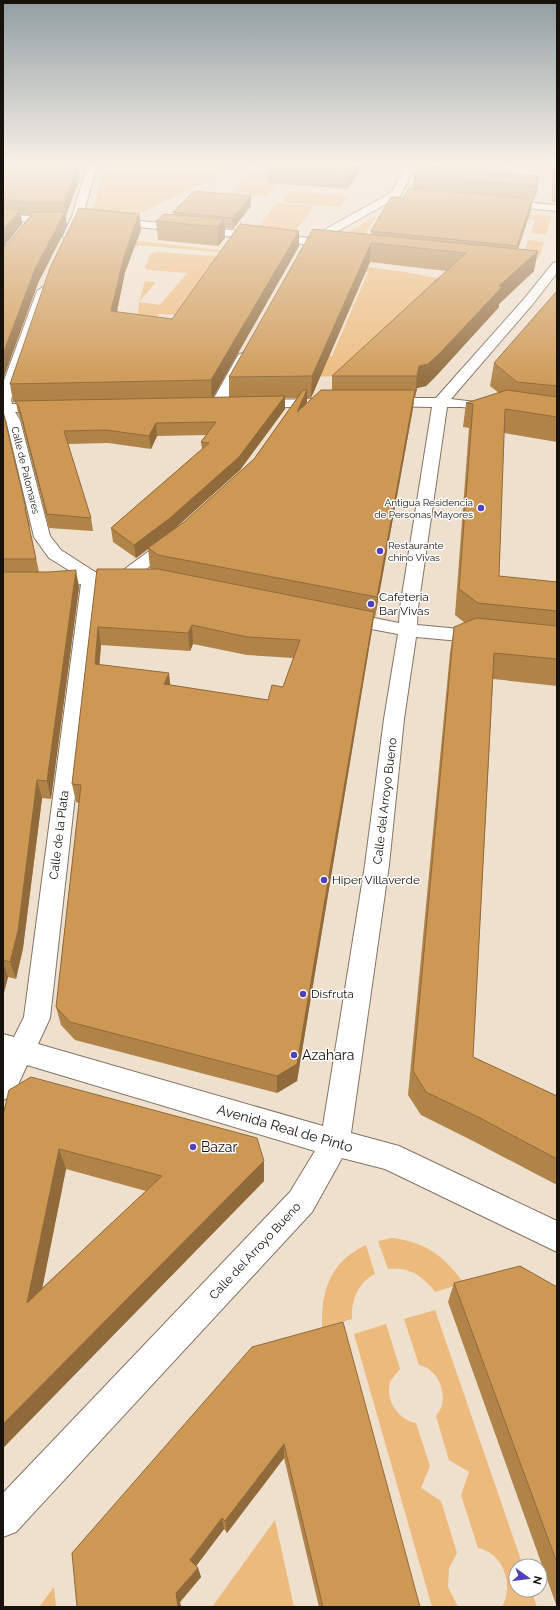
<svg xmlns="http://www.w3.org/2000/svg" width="560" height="1610" font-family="Raleway,sans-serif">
	<rect width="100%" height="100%" fill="#efdfcd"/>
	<g fill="#ecba7c">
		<polygon points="105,166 243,166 131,217 92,213"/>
		<polygon points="250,171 285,174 266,197 230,194"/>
		<polygon points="290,191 348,196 340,207 282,202"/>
		<polygon points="277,203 314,206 296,231 258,227"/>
		<polygon points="513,213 552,216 546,235 531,233 535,220 511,218"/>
		<polygon points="374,217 376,217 363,237 338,238"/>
		<polygon points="113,238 228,251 226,253 148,246 109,245"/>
		<polygon points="528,240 544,242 539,258 486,253 524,254"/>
		<polygon points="157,252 228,257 194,316 159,314 154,325 137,323 139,303 145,281 156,282 139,302 160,305 187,273 150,270 145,268 150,254"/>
		<polygon points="345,264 405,272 451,281 351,376 290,377 301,354 332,356 368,272 342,269"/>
		<path d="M392,1238c36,5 50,17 72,45l-29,9c-11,-16 -28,-26 -47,-23l-10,-28z"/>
		<path d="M366,1245l9,29c-17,8 -24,27 -23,45l-30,9c-1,-38 8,-66 44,-83z"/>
		<path d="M435,1310l88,256h-7v24h15l6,17h-35c12,-21 2,-54 -24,-59l-17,-53 8,-23 -20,-12 -13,-44c2,-3 5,-7 6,-11 4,-16 -6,-37 -23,-40l-15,-46z"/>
		<path d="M386,1324l14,45c-3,4 -8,9 -10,13 -5,19 9,38 26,41l14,43 -9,22 20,13 16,52 -8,15 -1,19 10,20h-26l-78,-273z"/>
		<polygon points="275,1520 294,1607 212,1607"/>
		<polygon points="54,1587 56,1607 39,1607"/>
	</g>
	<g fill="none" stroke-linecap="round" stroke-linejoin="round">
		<defs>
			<g id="minor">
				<polygon points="87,166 97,166 83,214 72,238 64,238 63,236 73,214"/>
				<path d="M406,166h10l-16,30 -76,43 16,3 2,2 -2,2c-11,3 -21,-1 -32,1l-5,-3 -193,-20 -5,-3 5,-3 200,20 82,-46z"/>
				<polygon points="501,200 557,205 557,211 497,205 496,203"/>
				<polygon points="3,214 58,218 63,221 58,224 3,220"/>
				<polygon points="557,262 557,273 532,305 451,399 557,412 557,420 462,407 447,407 418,608 417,625 482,631 489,633 491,637 489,641 482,643 416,637 404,719 389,865 351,1133 399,1146 557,1221 557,1252 385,1169 342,1158 312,1212 16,1532 3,1537 3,1493 290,1192 315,1151 27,1065 13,1096 3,1100 3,1034 14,1037 24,1017 81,584 51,588 3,588 3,578 51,578 75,574 49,558 34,537 6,420 3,416 3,383 37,291 43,287 49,291 11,400 12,404 47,404 52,405 54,408 52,411 47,412 15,412 20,420 50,536 61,550 95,572 122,571 168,537 174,536 180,537 182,541 132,580 99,582 50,1018 38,1044 323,1126 365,865 384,719 398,634 344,624 338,622 335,618 338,614 344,612 399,623 400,608 432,407 383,406 378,405 376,402 378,399 383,398 436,398 524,299 553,263"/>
				<polygon points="244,353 249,354 251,357 224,405 222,408 212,408 210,405 237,357 239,354"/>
				<polygon points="325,399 330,400 332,403 330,406 255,408 250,407 248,404 250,401 255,400"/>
			</g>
		</defs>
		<use href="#minor" stroke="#837565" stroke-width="2"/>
		<use href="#minor" fill="#fff" fill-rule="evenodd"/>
	</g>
	<g fill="#b08348" fill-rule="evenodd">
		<path d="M3,166l77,12 -15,38 2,10 -29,57 -35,96zM21,215l9,1 -24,30h-2l18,-22z"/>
		<polygon points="272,166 363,166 347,189 268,183 268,171"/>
		<rect x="552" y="166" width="5" height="36"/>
		<path d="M414,176h125l-2,16 -4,10 -1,-1 -1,9 -13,39 16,22 -35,33v3l-62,68 -11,11 -9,2 -2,10h-1l-1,10 -38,209h-1l-2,13 -75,451 -20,12 -202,-53 -14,-15 -5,-18 23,-204 -3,-1 -4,-18 25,-215h54l-1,-1 -2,-19 -12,9 -23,-16 -2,-14 91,-79 -1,-7 5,-7 -49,1 -6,13 -43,-6 -40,1 23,74 2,13 -44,-3 -28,-108 -3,-7 -2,-11h-3l-3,-18 129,-170 2,16 -16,42 -8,40 55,7 127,-88v15l-86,151h16v-20l142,-142v-4l42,-43zM370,262l76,9 -114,105v14l-25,13v-5h4zM285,398h12l-43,61 -70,63 -11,8 67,-60 45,-61zM193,644l54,11 46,3 -10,29 -15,13 -98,-15 -71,-20 2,-20 89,6z"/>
		<polygon points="251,196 251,206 233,229 225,228 225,238 218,246 158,240 156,221 173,214 173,212"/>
		<polygon points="557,291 557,442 504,433 499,576 557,582 557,686 493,679 473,1057 557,1096 557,1185 473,1141 421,1115 408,1095 450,653 454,627 465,623 455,615 469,428 463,427 466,403 499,393 490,386 494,363"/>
		<polygon points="3,411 26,509 30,526 29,526 39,572 79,587 51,799 42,798 23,948 16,979 8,977 3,996"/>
		<path d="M3,1115l261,46v20l-260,266h-1zM66,1169l80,22 -104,97z"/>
		<polygon points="454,1283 557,1287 557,1607 448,1302"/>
		<polygon points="252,1347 420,1607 319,1607 284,1458 227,1533 224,1529 196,1566 198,1568 201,1577 180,1602 181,1607 77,1607"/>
	</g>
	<g fill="#906a3b">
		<polygon points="78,166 80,178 66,216 64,203"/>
		<polygon points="355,166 363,166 347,189 348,177"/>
		<polygon points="539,176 537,192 533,202 536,186"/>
		<polygon points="251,196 251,206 233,229 232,218"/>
		<polygon points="532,199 531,210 515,258 517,246"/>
		<polygon points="20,210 22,224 3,248 3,230"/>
		<polygon points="65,212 67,226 38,283 3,379 3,354 35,269"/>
		<polygon points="139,214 141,230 125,272 113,328 111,311 124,256"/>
		<polygon points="224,219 225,238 218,246 218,227"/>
		<polygon points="299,231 299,246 212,399 211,380"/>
		<polygon points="371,243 370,262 311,398 312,376"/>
		<polygon points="538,251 534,271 499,304 499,307 437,375 426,386 417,388 415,398 417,376 419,366 499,286"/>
		<polygon points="307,390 307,408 297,412"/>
		<polygon points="415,390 413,408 375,617 377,597"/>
		<polygon points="285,396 285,409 240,470 171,532 148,548 148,549 136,558 134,545"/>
		<polygon points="156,423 157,436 151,449 149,436"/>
		<polygon points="76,570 79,587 51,799 47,781"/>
		<polygon points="374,612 372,630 297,1081 277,1093 277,1076"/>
		<polygon points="192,625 193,644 190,651 188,633"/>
		<polygon points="98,627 101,645 98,683 95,664"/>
		<polygon points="169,673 171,692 164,684"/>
		<polygon points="37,780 42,798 23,948 16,979 10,962"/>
		<polygon points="3,962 8,977 3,996"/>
		<polygon points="59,1149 66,1169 36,1320 27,1303"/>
		<polygon points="264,1161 264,1181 4,1447 3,1447 3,1424"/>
		<polygon points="284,1444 284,1458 227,1533 225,1521"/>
		<polygon points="222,1518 224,1529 193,1570 190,1560"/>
		<polygon points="198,1568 201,1577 180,1602 181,1607 178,1607 176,1593"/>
	</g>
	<g fill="#cd9854" stroke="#906a3b" fill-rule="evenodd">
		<polygon points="3,166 78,166 64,203 30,203 3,199"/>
		<polygon points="272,166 355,166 348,177 268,171"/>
		<polygon points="419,166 539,176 536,186 414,176"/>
		<polygon points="555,166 557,166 557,185 554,185"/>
		<polygon points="409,188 532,199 517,246 371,231 391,197 403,198"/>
		<polygon points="194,191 251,196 232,218 173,212"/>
		<polygon points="3,208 20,210 3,230"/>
		<polygon points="79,208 139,214 124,256 111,311 172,319 240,224 299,231 211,380 10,384 50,268"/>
		<polygon points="34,212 65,212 35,269 3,354 3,246 6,246"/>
		<polygon points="164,214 224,219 218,227 156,221"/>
		<polygon points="313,229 538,251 499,286 502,287 440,353 428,364 419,366 417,376 332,376 466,253 371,243 312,376 229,377"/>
		<polygon points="557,291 557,386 517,382 494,363"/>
		<polygon points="303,390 307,390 297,412 321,390 415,390 377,597 158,555 148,548 184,522 254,459"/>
		<polygon points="507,390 557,397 557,417 505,409 499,576 557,582 557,611 478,603 459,589 473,404 466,403"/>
		<polygon points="285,396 239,457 170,518 134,545 111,528 209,443 201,442 216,422 156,423 149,436 106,430 64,431 91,518 47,514 19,407 15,401"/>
		<polygon points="3,411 26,509 25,508 36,559 3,559"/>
		<path d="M97,569h61l216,43 -77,452 -20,12 -207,-54 -14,-15 25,-222 -9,-1zM192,625l55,12 53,3 -17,47 -11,-2 -4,15 -104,-16 5,-11 -74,-9 3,-37 90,6z"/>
		<polygon points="76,570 47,781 37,780 18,931 10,962 3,960 3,572 48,572"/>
		<polygon points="476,618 557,626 557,659 494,653 473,1057 557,1096 557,1159 480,1118 426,1092 413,1071 454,627"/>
		<path d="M31,1077l226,61 7,23 -261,263v-309l6,-25zM59,1149l103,27 -62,58 -73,69z"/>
		<polygon points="520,1266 557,1287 557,1563 454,1283"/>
		<polygon points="343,1322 420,1607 323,1607 284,1444 225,1521 222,1518 190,1560 198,1568 176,1593 178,1607 77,1607 72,1553 252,1347"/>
	</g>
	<linearGradient id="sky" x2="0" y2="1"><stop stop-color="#919ea1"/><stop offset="0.42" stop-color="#f8f1e8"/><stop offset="1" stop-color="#f8f1e8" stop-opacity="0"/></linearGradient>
	<rect width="560" height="391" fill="url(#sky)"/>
	<g fill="#4f42b9" stroke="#fff" stroke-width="1.5">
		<circle cx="481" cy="508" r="4"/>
		<circle cx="380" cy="551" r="4"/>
		<circle cx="371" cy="604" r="4"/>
		<circle cx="324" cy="880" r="4"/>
		<circle cx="303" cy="994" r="4"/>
		<circle cx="294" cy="1055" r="4"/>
		<circle cx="193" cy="1147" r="4"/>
	</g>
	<g text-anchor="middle" stroke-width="3" stroke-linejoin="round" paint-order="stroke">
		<g font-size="10" fill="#17120c" stroke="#fff">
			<text transform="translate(26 470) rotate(76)" y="4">Calle de Palomares</text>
		</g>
		<g font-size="10" fill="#17120c" stroke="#fff" text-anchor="end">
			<text x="473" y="506">Antigua Residencia<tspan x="473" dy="12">de Personas Mayores</tspan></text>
			<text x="388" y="549" text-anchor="start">Restaurante<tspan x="388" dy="12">chino Vivas</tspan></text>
		</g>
		<g font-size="12" fill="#17120c" stroke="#fff" text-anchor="start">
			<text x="379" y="601">Cafeteria<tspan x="379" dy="14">Bar Vivas</tspan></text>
			<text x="332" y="884">Hiper Villaverde</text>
			<text x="311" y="998">Disfruta</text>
		</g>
		<g font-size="12" fill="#17120c" stroke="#fff">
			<text transform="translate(385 801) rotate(-83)" y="4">Calle del Arroyo Bueno</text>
			<text transform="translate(59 835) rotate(-83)" y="4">Calle de la Plata</text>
			<text transform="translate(255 1251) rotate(-47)" y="4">Calle del Arroyo Bueno</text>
		</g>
		<g font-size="14" fill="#17120c" stroke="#fff" text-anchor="start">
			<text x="302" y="1060">Azahara</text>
			<text x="201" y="1152">Bazar</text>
		</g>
		<g font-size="14" fill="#17120c" stroke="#fff">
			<text transform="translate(285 1128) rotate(16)" y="5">Avenida Real de Pinto</text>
		</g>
	</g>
	<rect width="560" height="1610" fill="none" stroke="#17120c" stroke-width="8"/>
	<g transform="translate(528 1578) rotate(104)"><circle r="19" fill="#ffffff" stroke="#a2a09e"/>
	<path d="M0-3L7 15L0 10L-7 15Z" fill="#4f42b9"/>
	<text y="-6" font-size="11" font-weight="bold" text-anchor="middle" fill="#17120c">N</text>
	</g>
</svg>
